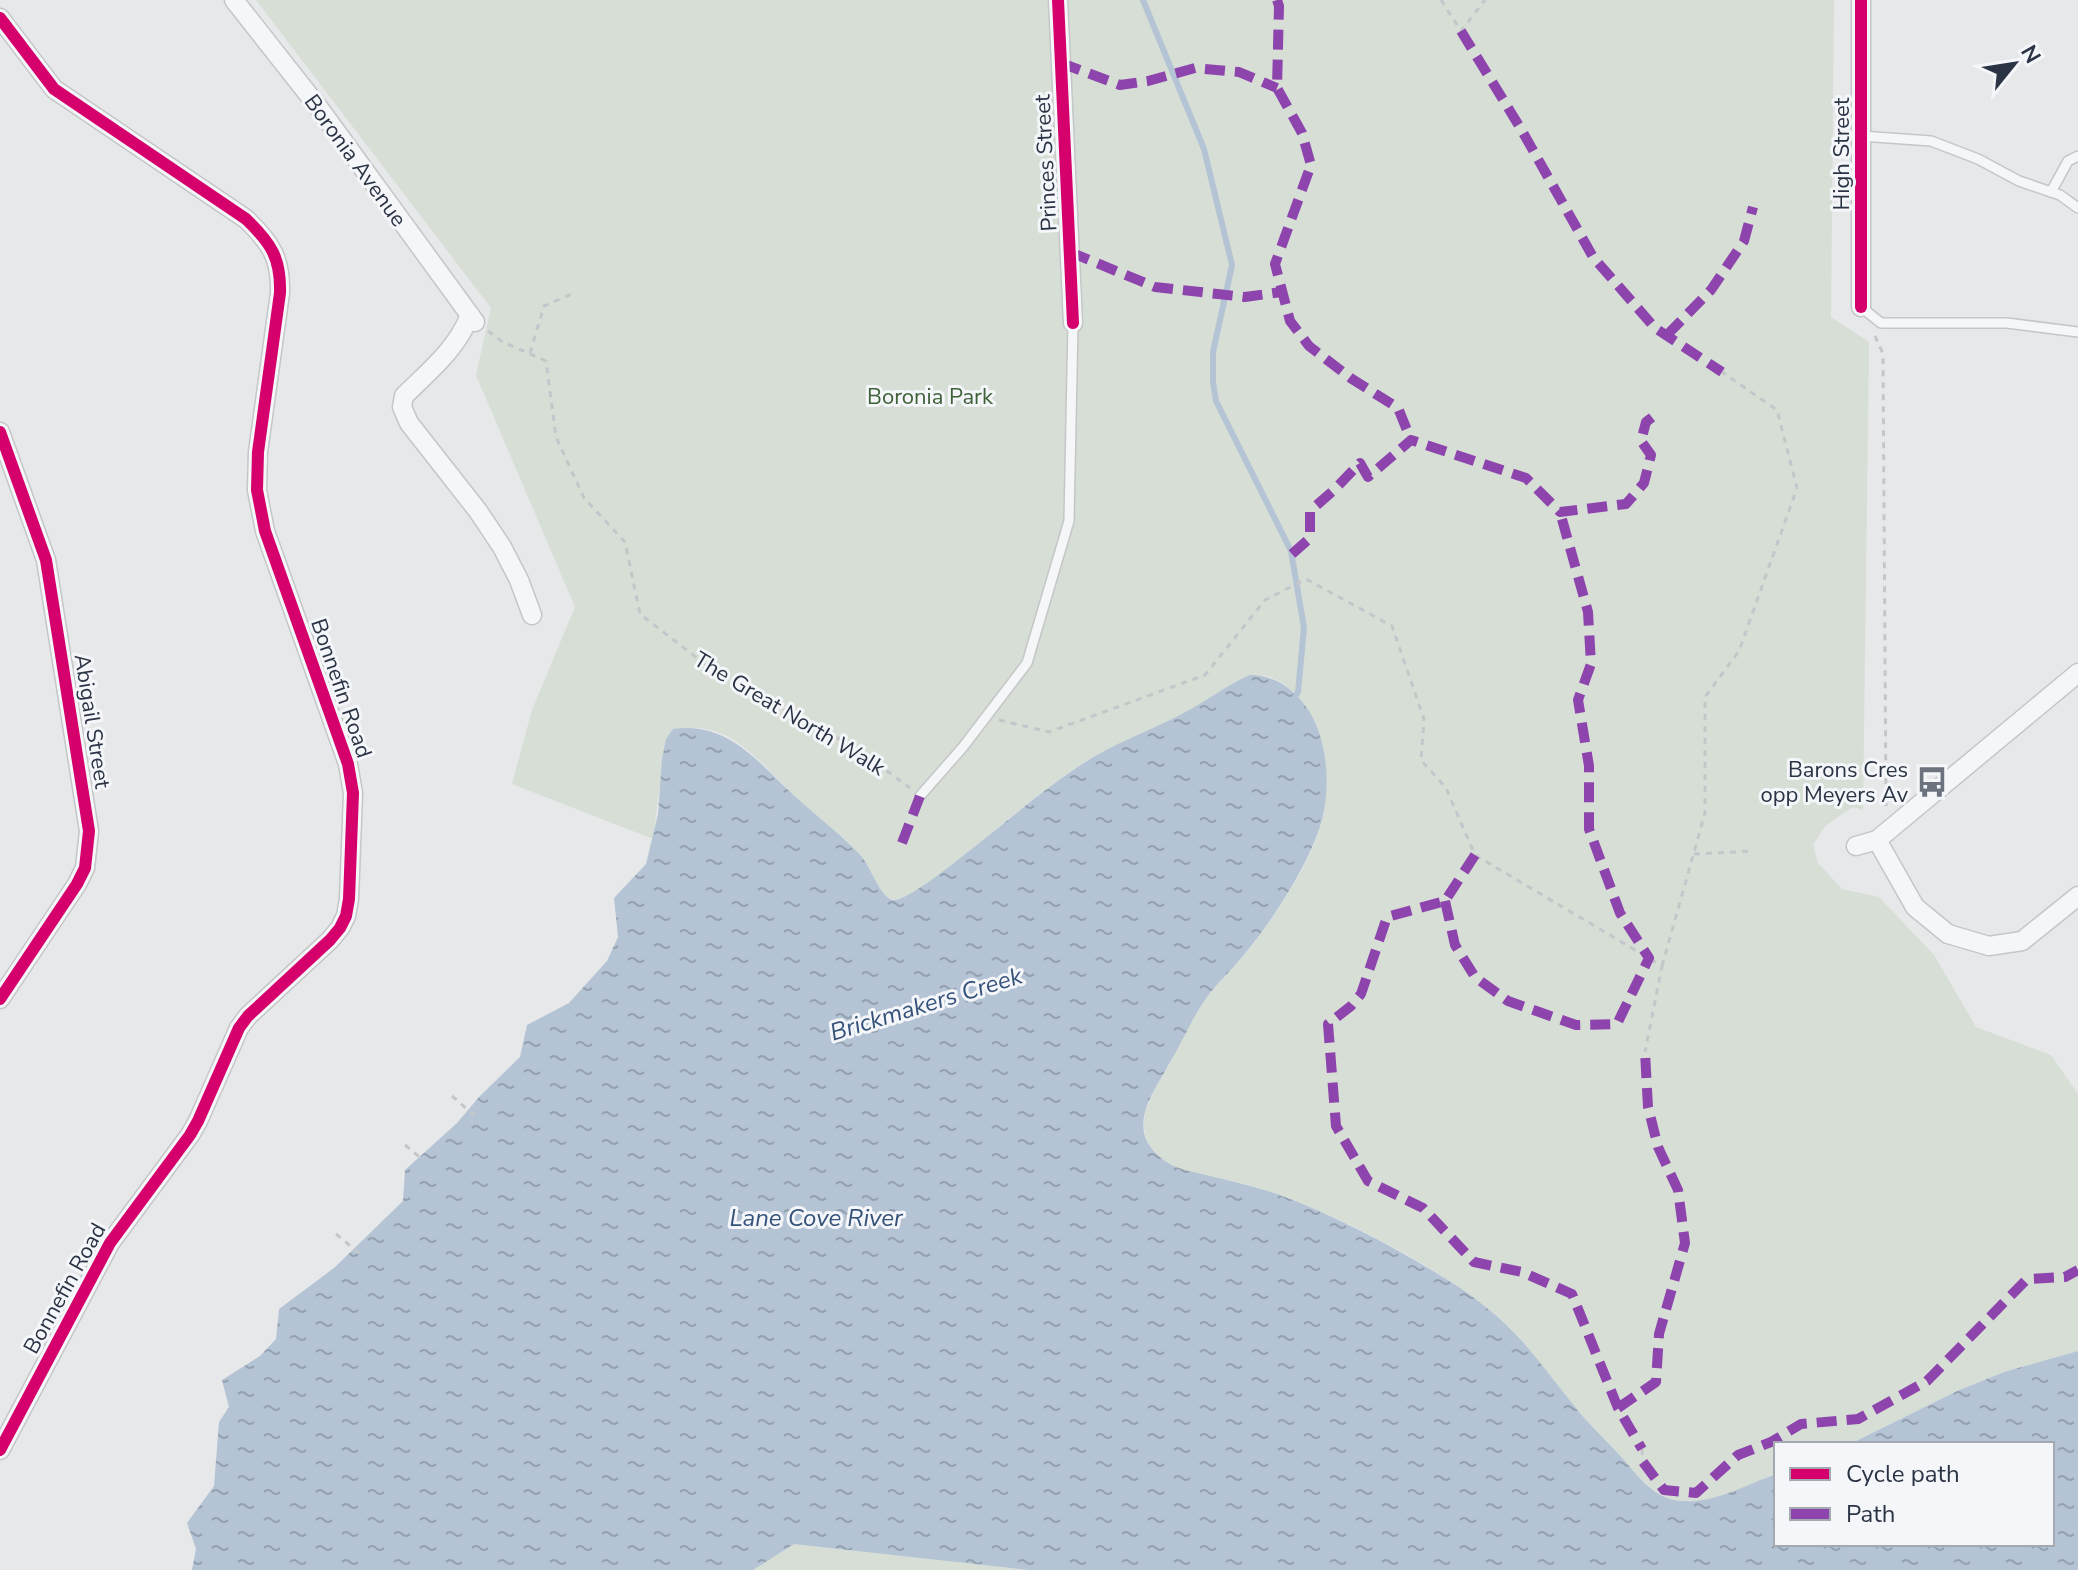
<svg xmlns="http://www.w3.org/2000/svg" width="2078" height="1570" font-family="'Nunito Sans',sans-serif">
	<defs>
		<pattern id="water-ripples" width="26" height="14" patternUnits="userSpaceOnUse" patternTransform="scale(2)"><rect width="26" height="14" fill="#b4c4d5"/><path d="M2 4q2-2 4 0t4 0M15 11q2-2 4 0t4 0" fill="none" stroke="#93a0af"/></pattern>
	</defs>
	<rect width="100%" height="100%" fill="#e6e8ea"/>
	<g fill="#d6ded6">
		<path d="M256,0h1578l-3,317 38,25 -6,468 -10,-3 -28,19 -12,19 5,18 24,26 37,8 55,58 42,72 75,28 27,39v257l-74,21 -47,19 -107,53h-74v30c-28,11 -68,31 -98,27 -24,-4 -40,-26 -56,-43 -11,-12 -24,-24 -35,-37 -25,-28 -46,-60 -72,-87 -29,-30 -63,-53 -99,-74 -48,-28 -114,-60 -168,-75 -23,-7 -59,-10 -79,-21 -15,-9 -26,-24 -25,-42 2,-25 18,-42 29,-64 9,-19 17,-37 29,-54 12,-17 27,-31 40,-47 29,-34 66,-89 79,-132 6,-22 6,-48 3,-71 -4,-30 -21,-60 -49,-75 -26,-14 -67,22 -91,35 -31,16 -63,27 -93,44 -46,28 -88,66 -130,100 -12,9 -55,46 -69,41 -12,-3 -22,-31 -30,-41 -17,-21 -40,-37 -60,-55 -30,-27 -63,-75 -107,-75 -9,0 -20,7 -29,10l-13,101 -141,-55 20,-74 43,-103 -99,-232 15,-67z"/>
		<polygon points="794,1543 1021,1568 1029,1570 753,1570"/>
	</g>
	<path fill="url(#water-ripples)" d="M1250,675c26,0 45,15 59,36 20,32 22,81 11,116 -14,42 -49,96 -78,130 -11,14 -24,25 -35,40 -16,22 -25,46 -39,69 -11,21 -28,41 -24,67 3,13 14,24 24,30 12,7 26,9 38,12 24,6 48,11 71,19 57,21 114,51 166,83 28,17 55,38 77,62 24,26 44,56 67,82 12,13 25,26 37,39 13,15 29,36 50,40 33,7 72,-15 102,-26v70h276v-100h-202l107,-53 47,-19 74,-21v219h-1049l-235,-26 -41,26h-561l4,-21 -9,-26 27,-37 5,-64 10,-15 -7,-27 38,-24 16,-17 3,-30 55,-41 69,-67 2,-31 52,-47 22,-26 41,-40 7,-32 42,-22 38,-42 11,-24 -4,-39 32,-34 12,-50 4,-55 4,-20 7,-10c57,-9 89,38 126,71 21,19 44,36 63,57 9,11 18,40 31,43 15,2 72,-46 85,-56 38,-30 75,-63 117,-88 28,-16 58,-27 87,-42 23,-12 43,-28 68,-39z"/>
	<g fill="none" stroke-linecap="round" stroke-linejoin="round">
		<polyline stroke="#b4c4d5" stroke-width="6" points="1143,0 1204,149 1232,265 1213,352 1213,382 1216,401 1291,551 1304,628 1298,692 1292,702"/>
		<defs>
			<g id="lane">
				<polyline points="1861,136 1931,141 1978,159 2019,181 2060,195 2078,208"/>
				<polyline points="2051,192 2068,161 2078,156"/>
				<polyline points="1861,307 1881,323 2007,323 2078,332"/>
				<polyline points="920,796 963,747 1027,663 1069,521 1073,323"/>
			</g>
			<g id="street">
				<polyline points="234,0 319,108 475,322"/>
				<polyline points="1058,0 1073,323"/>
				<polyline points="1861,0 1861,307"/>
				<path d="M0,18l54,71 192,130c25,24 35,39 34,74l-22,159 -1,38 8,41 83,233 5,29 -4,106 -3,17 -6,12 -10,12 -82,76 -9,12 -41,93 -8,14 -80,108 -110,207"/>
				<path d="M470,315c-13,34 -41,56 -66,81l-2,11 7,16 69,88 24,36 17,33 13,35"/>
				<polyline points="0,432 46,560 89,831 85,868 77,884 0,999"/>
				<polyline points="1877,840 1915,907 1948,934 1989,946 2022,941 2078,896"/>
				<polyline points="1856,846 1877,840 2078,673"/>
			</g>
		</defs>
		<use href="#lane" stroke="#c4c6c8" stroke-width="12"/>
		<use href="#street" stroke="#c4c6c8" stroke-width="21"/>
		<g stroke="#c5c6ca" stroke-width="3" stroke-dasharray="6 6" stroke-linecap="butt">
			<polyline points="1441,0 1461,31 1485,0"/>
			<polyline points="488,331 503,342 546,361 556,437 584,498 625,542 640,614 719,675 856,748 910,788"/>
			<polyline points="1875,336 1883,354 1886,806"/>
			<polyline points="530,353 544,306 572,294"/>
			<polyline points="999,720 1049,732 1205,675 1265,600 1306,579 1392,626 1424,719 1421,760 1446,788 1475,855 1662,966 1645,1052"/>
			<polyline points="1694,854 1754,851"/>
			<polyline points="1662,966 1705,813 1705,697 1739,651 1797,488 1777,410 1722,372"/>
			<polyline points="452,1096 476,1117 471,1122"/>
			<polyline points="405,1145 423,1160"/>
			<polyline points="336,1234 360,1254"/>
			<polyline points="1642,1449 1643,1462"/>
		</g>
		<use href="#lane" stroke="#f5f6f7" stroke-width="9"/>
		<use href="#street" stroke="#f5f6f7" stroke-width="18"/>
		<g stroke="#8e44ad" stroke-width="10" stroke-dasharray="20 10" stroke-linecap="butt">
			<polyline points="1277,0 1279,6 1277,88 1302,133 1311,165 1275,264 1290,321 1309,346 1352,379 1398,408 1411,440"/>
			<polyline points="1461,31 1521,129 1593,257 1655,328 1722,372"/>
			<polyline points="1061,63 1120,85 1148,81 1195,68 1239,72 1277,88"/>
			<polyline points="1070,252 1155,287 1245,297 1282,292"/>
			<polyline points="1667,335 1711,290 1744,241 1753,207"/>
			<polyline points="1292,554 1310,538 1310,511 1334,490 1360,463 1368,477 1411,440 1526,478 1560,512 1626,504 1644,483 1651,455 1641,441 1646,422 1659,412"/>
			<polyline points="902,843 920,796"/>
			<polyline points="1475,855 1445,901 1387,917 1361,994 1351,1006 1328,1024 1336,1126 1368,1181 1423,1208 1474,1262 1522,1272 1572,1294 1618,1408 1642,1449"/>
			<polyline points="1445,901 1455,945 1475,977 1508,1001 1576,1025 1617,1024 1649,958 1620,913 1589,829 1589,766 1578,700 1591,664 1588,612 1560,512"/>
			<polyline points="1618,1408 1656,1382 1659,1334 1685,1243 1678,1190 1658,1147 1648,1107 1645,1052"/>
			<polyline points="1643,1462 1664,1490 1696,1493 1738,1455 1771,1442 1801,1424 1858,1419 1927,1381 2027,1279 2065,1277 2078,1270"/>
		</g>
		<defs>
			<g id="cycleway">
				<polyline points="1058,0 1073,323"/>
				<polyline points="1861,0 1861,307"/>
				<path d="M0,18l54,71 192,130c25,24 35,39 34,74l-22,159 -1,38 8,41 83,233 5,29 -4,106 -3,17 -6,12 -10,12 -82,76 -9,12 -41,93 -8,14 -80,108 -110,207"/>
				<polyline points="0,432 46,560 89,831 85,868 77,884 0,999"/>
			</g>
		</defs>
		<use href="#cycleway" stroke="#f4f6f9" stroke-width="17"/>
		<use href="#cycleway" stroke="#d6006c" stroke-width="12"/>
	</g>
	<defs>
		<symbol id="bus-bare" viewBox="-9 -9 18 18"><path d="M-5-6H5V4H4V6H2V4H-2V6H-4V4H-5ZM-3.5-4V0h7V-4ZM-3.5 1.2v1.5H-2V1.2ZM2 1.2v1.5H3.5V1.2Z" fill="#6c737f" stroke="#f4f6f9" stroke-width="2.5" paint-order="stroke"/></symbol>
	</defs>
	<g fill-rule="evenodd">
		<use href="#bus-bare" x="1910" y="760" width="44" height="44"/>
	</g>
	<g text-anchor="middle" stroke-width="6" stroke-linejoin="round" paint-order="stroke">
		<g font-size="22" fill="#2b3445" stroke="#f4f6f9">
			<text transform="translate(1841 154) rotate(-90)" y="8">High Street</text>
			<text transform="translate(356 160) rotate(54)" y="8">Boronia Avenue</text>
			<text transform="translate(1045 163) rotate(-93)" y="8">Princes Street</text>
			<text transform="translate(342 688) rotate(71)" y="8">Bonnefin Road</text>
			<text transform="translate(790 713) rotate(31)" y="8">The Great North Walk</text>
			<text transform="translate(93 721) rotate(81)" y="8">Abigail Street</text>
			<text transform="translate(64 1288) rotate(-61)" y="8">Bonnefin Road</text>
		</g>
		<g font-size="22" fill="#3f6138" stroke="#f4f6f9">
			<text x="930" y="404">Boronia Park</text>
		</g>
		<g font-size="22" fill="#2b3445" stroke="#f4f6f9" text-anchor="end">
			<text x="1908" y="777">Barons Cres<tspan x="1908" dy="25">opp Meyers Av</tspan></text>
		</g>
		<g font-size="24" font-style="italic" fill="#34527a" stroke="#f4f6f9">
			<text transform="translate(926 1004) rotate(-17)" y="8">Brickmakers Creek</text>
			<text x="816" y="1226">Lane Cove River</text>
		</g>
	</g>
	<rect x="1774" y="1442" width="280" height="104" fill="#f4f6f9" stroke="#a4a8b1" stroke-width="2"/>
	<rect x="1790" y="1468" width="40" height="12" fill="#d6006c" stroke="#a4a8b1" stroke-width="2"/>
	<text x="1846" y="1482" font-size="24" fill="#2b3445">Cycle path</text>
	<rect x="1790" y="1508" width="40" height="12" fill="#8e44ad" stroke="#a4a8b1" stroke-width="2"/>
	<text x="1846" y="1522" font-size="24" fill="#2b3445">Path</text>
	<g transform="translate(2014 64) rotate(60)" stroke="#f4f6f9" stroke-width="6" paint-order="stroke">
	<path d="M0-6L14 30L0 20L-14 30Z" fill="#2b3445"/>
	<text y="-12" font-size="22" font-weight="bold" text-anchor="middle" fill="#2b3445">N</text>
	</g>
</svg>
